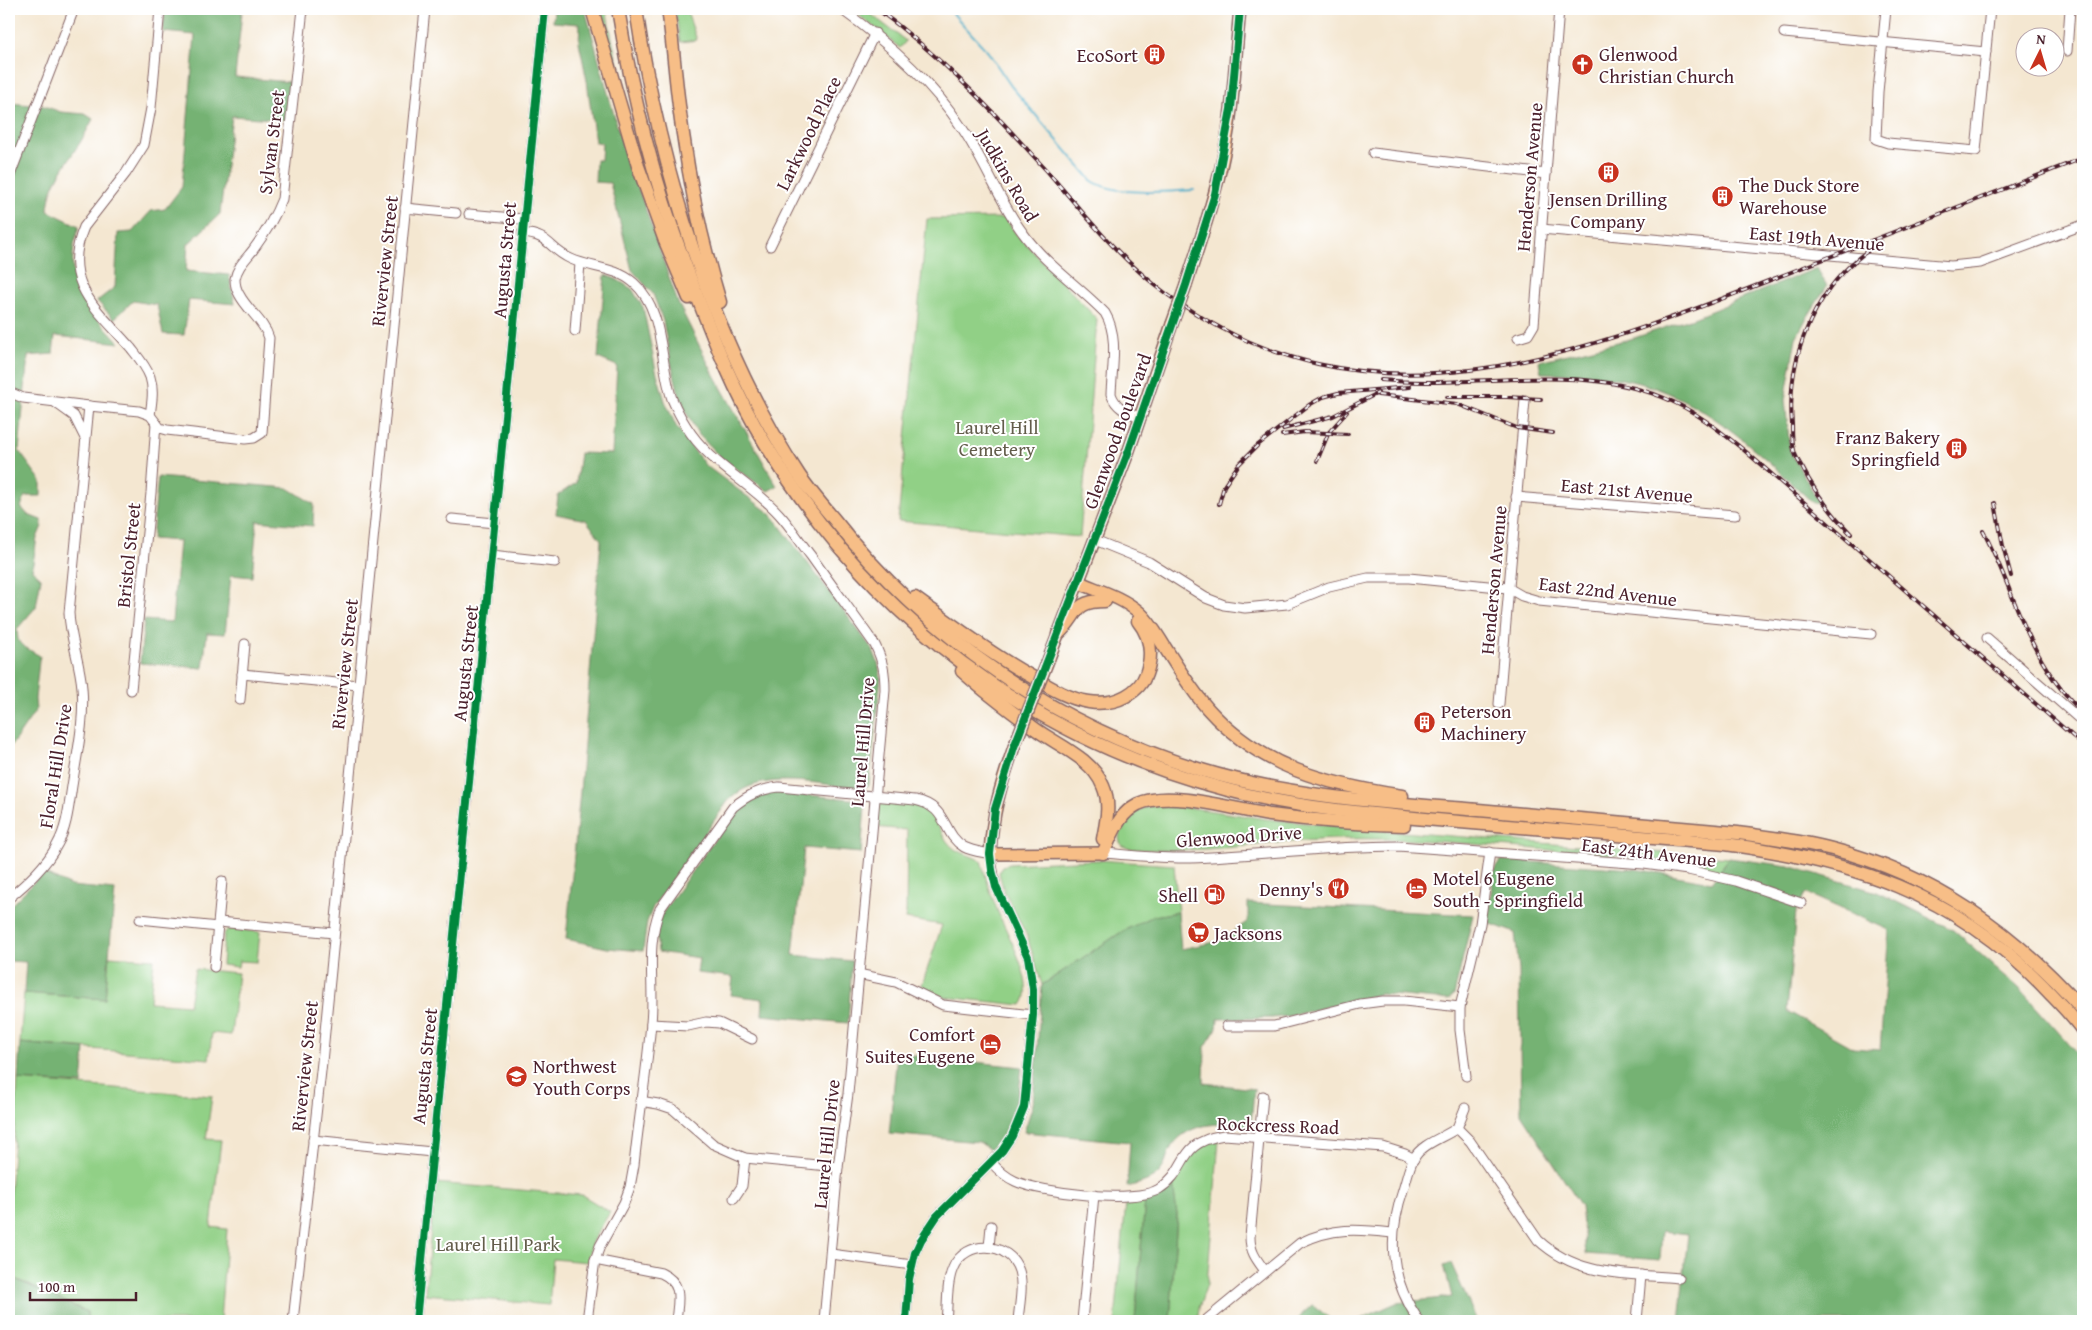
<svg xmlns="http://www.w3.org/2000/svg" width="2092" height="1330" font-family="'Gentium Book Plus',serif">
	<rect width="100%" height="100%" fill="#fff"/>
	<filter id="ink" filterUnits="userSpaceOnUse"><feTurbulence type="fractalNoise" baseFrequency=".02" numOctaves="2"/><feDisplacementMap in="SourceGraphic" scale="10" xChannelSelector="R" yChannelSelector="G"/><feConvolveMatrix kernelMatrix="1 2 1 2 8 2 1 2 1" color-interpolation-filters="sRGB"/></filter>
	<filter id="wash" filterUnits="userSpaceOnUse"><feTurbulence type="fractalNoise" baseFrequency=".0096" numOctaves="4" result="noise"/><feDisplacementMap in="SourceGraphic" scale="20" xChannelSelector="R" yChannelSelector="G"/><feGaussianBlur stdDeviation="1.12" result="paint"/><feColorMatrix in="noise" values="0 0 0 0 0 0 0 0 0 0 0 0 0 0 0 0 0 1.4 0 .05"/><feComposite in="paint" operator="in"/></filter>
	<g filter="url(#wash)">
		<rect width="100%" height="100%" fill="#f4e7d1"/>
		<g fill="#91d086" stroke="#6e7858">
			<polygon points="597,9 606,9 627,110"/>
			<polygon points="675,9 686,9 697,40 680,42"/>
			<polygon points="851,9 864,9 906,41 900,48"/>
			<polygon points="1005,218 1017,235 1097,319 1080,537 898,521 927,219"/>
			<path d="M882,802c13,2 33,0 45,8 12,7 13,30 29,40 8,4 17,6 25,11 5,17 10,34 17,51 8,20 40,74 24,93l-88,-9 -12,-11 20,-60 -36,-6 1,-89 -33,-3 3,-19z"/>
			<path d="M1166,804l100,15 111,11 352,28 -10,13c-60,-14 -121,-17 -183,-22 -66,-5 -133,-12 -200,-10 -68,3 -135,15 -203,10 -26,-2 -10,-30 4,-38 9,-5 19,-6 29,-7z"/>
			<polygon points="1097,860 1174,865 1178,912 1154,916 1123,931 1042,985 1027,936 1004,891 999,873 1002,866 1010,864"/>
			<polygon points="228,929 260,932 257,962 239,961 238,967 222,965 224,934"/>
			<polygon points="109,956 154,959 150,1002 189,1005 195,969 238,973 231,1035 212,1033 209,1059 20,1043 24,993 105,999"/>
			<polygon points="18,1080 212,1096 206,1139 221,1140 211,1227 227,1229 220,1321 87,1321 87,1312 12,1277 9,1274 9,1195 10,1195"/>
			<polygon points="1219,1140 1207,1284 1199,1308 1198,1317 1192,1321 1170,1321 1177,1215 1173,1184 1188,1159 1196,1149 1207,1143"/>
			<polygon points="435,1183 582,1195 610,1212 592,1242 587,1262 553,1259 549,1305 425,1294"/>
			<polygon points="1145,1200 1135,1321 1115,1321 1126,1202"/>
		</g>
		<g fill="#74b273" stroke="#5f684f" fill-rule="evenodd">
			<polygon points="165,9 247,9 242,12 235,77 290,82 286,120 232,116 220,214 188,244 186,271 229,275 235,304 189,300 184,335 163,334 157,305 133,301 114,319 97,301 115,287 118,233 132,232 151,211 165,209 182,187 195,35 163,32"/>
			<polygon points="554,9 585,9 617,126 678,303 713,373 777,486 768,491 721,458 698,434 687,414 680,398 671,363 663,321 653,294 632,270 610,183 595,182 596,160 601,160 602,143 595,142 587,81 579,42 580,24 553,22"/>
			<path d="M9,103l35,3 17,6 24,2 8,5c-6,11 -11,22 -18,31 -12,20 -26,36 -27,61l31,15c-18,58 4,77 41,117l-65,-7 -2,18 -25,2 -9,95 22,30v15h-16l-4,11 7,8 13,5 1,6 -5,12 -5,32 9,8 -5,29 -19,22 1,11 8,8 14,8 -1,5 -4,38 1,11 -27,39z"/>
			<path d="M1817,268l10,18 -22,35 -9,17 -11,62 5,51 29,51 -6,1c-49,-46 -103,-100 -170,-119 -33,-9 -67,-10 -102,-11l-2,-12 95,-23 62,-21z"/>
			<path d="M605,275l11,4 16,10 11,18 13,63 9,31 11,25 29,39 66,49 102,136 5,13 3,14 -12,108 -8,4c-35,-4 -85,-16 -117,0 -6,3 -11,8 -16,12l-75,106 -6,15 -4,29 -36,-3 -41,-9 14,-147 21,-252 -15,-20 -30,-6 2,-19 18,-12 4,-30 32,1 5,-88 -19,-8z"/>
			<polygon points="158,477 288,488 314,504 313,526 257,521 252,577 231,575 225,634 207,633 203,668 140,663 144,620 172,622 179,541 152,539"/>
			<path d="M776,792l85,8 4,7 -4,46 -57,-5 -11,107 59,6 -4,62 -86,-8 1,-16 -32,-4 2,-18 -36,-4 2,-15 -41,-6 -2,-19 5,-18 70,-99c14,-16 24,-19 45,-24z"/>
			<path d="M1729,858l60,8 88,26 76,38 66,58 58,65 6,13v255h-404l9,-87 -26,-3 -2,29 -74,-6 -5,-48 -60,-92 -2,-144 -4,-37 -29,-11 9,-53 6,-9 134,9 77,13zM1806,893l83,37 -9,120 -27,-2 -66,-37 9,-100z"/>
			<polygon points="43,873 71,886 115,890 105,999 24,993 26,962 9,961 9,907"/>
			<path d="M1248,903l225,12 -19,80 -6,5 -68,-6 -91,22 -17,2 -54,1 -1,9 -12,19 -1,36 50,6 -3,37c-28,-3 -60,-6 -79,20 -4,6 -6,15 -9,21 -6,13 -24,17 -36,20l3,-45 -106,-10 9,-28 9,-119 81,-54 31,-15 24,-4 3,37 39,-8 28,-20z"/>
			<polygon points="20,1043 85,1049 82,1084 18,1080"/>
			<path d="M897,1054l125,13c-4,35 -7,56 -30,84l-13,-9 -90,-8z"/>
			<polygon points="1173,1184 1177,1215 1170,1321 1135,1321 1145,1200 1160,1194"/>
			<polygon points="1451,1263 1477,1321 1356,1321 1396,1303 1452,1297 1444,1265"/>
			<polygon points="9,1274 13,1278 87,1312 87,1321 9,1321"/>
			<polygon points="1312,1305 1313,1305 1333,1321 1295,1321"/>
		</g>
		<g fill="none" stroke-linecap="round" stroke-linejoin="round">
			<path stroke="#48acc8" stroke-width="2" d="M949,9l39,43 23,34 80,94c21,16 76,12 103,10"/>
		</g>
	</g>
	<g filter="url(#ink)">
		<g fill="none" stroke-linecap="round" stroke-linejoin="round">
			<defs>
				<g id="minor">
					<path d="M841,9c46,33 90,71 121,119 23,34 37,73 61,105 22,31 56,53 82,80 14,23 7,54 6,81 5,14 15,18 29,23"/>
					<polyline points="1886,9 1878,92 1876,139 1888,143 1976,151 1990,9"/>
					<polyline points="1784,33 1986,52"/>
					<polyline points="2067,51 2070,9"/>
					<polyline points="1373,153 1546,174"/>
					<polyline points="9,178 74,9"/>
					<polyline points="405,208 456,213"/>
					<polyline points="469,214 524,219"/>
					<polyline points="1541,229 1951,266 1980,263 2083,225"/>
					<path d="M522,233c29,2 26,16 49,26 20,9 45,8 63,24 31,27 25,79 38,116 4,9 9,19 14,27 23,38 64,56 93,88 12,13 21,28 32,42 21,30 43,59 64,89 8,16 10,28 10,45l-37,404 -10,73 -14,154"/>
					<polyline points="770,246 875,33"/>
					<polyline points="575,331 580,263"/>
					<polyline points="1518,338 1528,335 1534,325 1559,9"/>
					<path d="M9,392l14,6 66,8 -20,207c1,26 11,49 13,75 3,32 -5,66 -10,98 -3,19 -5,42 -15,59 -11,21 -30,38 -48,53"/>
					<polyline points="56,403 74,416 85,438"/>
					<path d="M89,406l50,5 11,4 10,13 7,2 78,9 9,-1 8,-5 7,-95c-5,-17 -22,-28 -30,-44 -3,-5 -4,-10 -4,-15 2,-12 11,-20 18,-29 11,-15 22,-33 29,-51l21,-190"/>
					<path d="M150,415c2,-13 4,-26 0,-38 -4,-11 -12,-20 -19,-29 -33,-38 -71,-65 -47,-121l42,-54 18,-28 7,-37 9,-99"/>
					<polyline points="1516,497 1735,515"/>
					<polyline points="452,519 495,523"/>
					<polyline points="1095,540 1149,562 1206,598 1224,605 1245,608 1287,604 1329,587 1368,578 1409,578 1508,588 1522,596 1539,601 1871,634"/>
					<polyline points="492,555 555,562"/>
					<polyline points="1987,638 2083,722"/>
					<polyline points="242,674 358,685"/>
					<polyline points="131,690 151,493 156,423"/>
					<polyline points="240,700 245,644"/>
					<polyline points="1499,704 1525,400"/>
					<path d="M1103,853c30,2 59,6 88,5 69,-3 138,-12 207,-12l246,18 44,6 48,11 65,22"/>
					<polyline points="140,919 218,927"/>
					<polyline points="219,922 334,933"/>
					<polyline points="214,967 222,881"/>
					<polyline points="858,974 896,982 943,1005 1033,1015"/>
					<polyline points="651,1024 688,1026 706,1022 719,1023 752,1039"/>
					<polyline points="1227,1026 1274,1026 1360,1004 1383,1001 1404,1001 1460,1007"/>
					<polyline points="1466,1076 1460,1030 1460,1007 1480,924 1490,852"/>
					<path d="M1263,1096l-13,141c0,15 7,23 15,34"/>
					<polyline points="640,1101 658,1104 673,1109 713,1144 745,1158 838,1167"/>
					<path d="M1457,1128l13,13 68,99c41,38 89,33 141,38"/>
					<polyline points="313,1140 432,1152"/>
					<path d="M991,1162c7,8 15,15 24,19 25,12 121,23 144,8 31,-20 16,-46 65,-54l159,12 22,7 9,5"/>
					<polyline points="734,1198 742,1186 745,1158"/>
					<polyline points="989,1247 991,1226"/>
					<polyline points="831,1254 912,1265"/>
					<path d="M595,1260l66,13c23,11 17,26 15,48"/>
					<polyline points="293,1321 322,1062 425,9"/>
					<polyline points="416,1321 545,9"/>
					<path d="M587,1321l8,-61 5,-14 24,-43 6,-16 4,-22c5,-48 13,-95 17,-142 4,-39 -6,-77 9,-114l73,-102c15,-12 27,-18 46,-20l136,13c34,7 26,33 49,47 8,4 17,5 26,7l6,33 32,70 5,32v26l-9,92 -12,29 -10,15 -65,65 -16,24 -6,13 -6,26 -3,42"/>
					<path d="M946,1321c2,-17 0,-38 7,-53 12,-29 57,-27 66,3 5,15 0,35 -1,50"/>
					<polyline points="1082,1321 1094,1195"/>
					<path d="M1205,1321l95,-78c32,-16 58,-14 92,-10"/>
					<path d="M1419,1321c-30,-44 -32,-84 -15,-134 3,-9 5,-21 10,-29 9,-15 29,-20 43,-30l8,-20"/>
					<polyline points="1637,1321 1641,1275"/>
				</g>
				<g id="major">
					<path d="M1186,285c14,-44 29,-87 38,-132 10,-47 11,-96 16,-144"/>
					<polyline points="1049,658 1128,453 1172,324"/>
					<path d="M1014,747c-13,37 -22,67 -24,107l113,-1"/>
				</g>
				<g id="highway">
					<polyline points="592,9 638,166 665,241 689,298"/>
					<path d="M618,9c15,93 39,183 73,271 21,56 43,112 74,163 105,175 267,296 463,347 76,20 155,25 232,32 89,7 177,15 265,22 127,17 227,48 318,142 13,14 29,29 40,45"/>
					<path d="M636,9c23,156 76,334 163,466 10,15 22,29 34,43 94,119 220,206 365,251 87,27 179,33 269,40 90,8 181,16 271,24 31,4 63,8 94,16 102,26 182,83 251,161"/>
					<path d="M668,9c6,41 8,83 15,125 8,57 20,112 37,168"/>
					<path d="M1078,582c21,9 44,15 62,31 10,9 17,22 24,33 14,22 27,44 44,63 53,59 118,75 194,87"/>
					<path d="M915,598c39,28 77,57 119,80 17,10 35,21 55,24 13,2 26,0 37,-6 9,-5 17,-13 20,-22 7,-19 5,-37 -8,-53"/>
					<path d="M1058,634c21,-19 14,-33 47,-33"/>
					<path d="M962,671c23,21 47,39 72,57 23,17 58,30 69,58 8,18 3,36 0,53"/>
					<path d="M1103,853c10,-19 14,-38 35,-49 31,-15 98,6 132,11 45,6 89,9 134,10"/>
				</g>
			</defs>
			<use href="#minor" stroke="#866565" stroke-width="11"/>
			<use href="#major" stroke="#866565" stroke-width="14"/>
			<use href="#highway" stroke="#866565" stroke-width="15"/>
			<use href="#minor" stroke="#fff" stroke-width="9"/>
			<use href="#major" stroke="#f7be87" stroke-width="11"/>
			<use href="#highway" stroke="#f7be87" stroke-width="12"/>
			<defs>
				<g id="rail">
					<path d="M877,9c64,47 117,103 170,162 38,44 73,89 121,124 201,146 413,59 618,-21 99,-39 198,-77 297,-116"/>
					<path d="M1381,380c93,9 192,-18 281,17 31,12 57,33 83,54l338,294"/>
					<polyline points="1378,395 1457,404 1517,428 1553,433"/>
					<polyline points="1447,397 1507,397 1541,399"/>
					<polyline points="1283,429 1333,416 1378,393"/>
					<polyline points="1282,435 1305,432 1348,434"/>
					<polyline points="1317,461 1329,432 1347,412"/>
					<polyline points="1995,503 2003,546 2011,576"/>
					<polyline points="1219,504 1224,486 1239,464 1258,445 1309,405 1323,397 1338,393 1410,387"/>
					<path d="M1983,531c24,44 37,96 64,138 10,17 23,31 36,44"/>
					<path d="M1851,534c-20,-21 -36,-41 -49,-67 -3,-5 -7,-11 -8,-17 -2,-8 -2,-18 -2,-26 -6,-72 26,-144 89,-182"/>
				</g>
			</defs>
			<use href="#rail" stroke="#4a1f2b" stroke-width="4"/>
			<use href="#rail" stroke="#fff" stroke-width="2" stroke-dasharray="5.5" stroke-linecap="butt"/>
			<defs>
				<g id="major-bridge">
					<polyline points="1172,324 1186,285"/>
					<polyline points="1014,747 1049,658"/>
				</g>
			</defs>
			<use href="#major-bridge" stroke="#866565" stroke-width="14" stroke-linecap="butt"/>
			<use href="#major-bridge" stroke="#f7be87" stroke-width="11"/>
			<defs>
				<g id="cycleway">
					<polyline points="416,1321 545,9"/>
					<polyline points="906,1321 909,1279 915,1253 921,1240 937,1216 1002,1151 1012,1136 1024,1107 1033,1015 1033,989 1028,957 996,887 992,870 990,854 995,809 1014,747 1128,453 1186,285 1215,194 1231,109 1240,9"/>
				</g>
			</defs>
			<use href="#cycleway" stroke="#fff" stroke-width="11"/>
			<use href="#cycleway" stroke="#00873e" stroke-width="8"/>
		</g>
	</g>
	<defs>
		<symbol id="building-disc" viewBox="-11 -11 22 22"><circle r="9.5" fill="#c8321e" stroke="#fff"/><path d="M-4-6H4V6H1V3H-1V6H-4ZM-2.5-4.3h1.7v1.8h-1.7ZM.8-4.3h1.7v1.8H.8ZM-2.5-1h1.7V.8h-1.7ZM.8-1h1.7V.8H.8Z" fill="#fff"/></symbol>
		<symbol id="church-disc" viewBox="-11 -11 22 22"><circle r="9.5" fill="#c8321e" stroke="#fff"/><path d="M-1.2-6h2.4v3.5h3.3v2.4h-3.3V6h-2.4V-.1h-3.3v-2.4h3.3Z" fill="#fff"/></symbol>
		<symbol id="restaurant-disc" viewBox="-11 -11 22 22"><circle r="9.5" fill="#c8321e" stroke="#fff"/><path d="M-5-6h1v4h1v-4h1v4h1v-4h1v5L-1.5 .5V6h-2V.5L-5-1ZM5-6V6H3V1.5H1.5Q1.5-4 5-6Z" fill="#fff"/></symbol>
		<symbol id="hotel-disc" viewBox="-11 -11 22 22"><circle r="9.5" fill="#c8321e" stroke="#fff"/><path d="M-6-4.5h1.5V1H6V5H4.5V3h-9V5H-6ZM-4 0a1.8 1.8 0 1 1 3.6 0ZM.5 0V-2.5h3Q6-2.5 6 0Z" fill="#fff"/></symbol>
		<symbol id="fuel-disc" viewBox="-11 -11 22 22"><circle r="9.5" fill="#c8321e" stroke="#fff"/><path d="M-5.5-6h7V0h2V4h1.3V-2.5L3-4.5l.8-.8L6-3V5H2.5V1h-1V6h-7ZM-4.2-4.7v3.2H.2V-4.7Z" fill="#fff"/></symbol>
		<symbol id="supermarket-disc" viewBox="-11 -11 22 22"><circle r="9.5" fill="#c8321e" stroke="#fff"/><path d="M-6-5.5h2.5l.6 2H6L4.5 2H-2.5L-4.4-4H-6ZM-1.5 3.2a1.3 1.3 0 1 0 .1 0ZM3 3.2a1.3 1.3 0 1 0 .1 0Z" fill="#fff"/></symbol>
		<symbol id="school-disc" viewBox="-11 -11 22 22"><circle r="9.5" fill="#c8321e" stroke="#fff"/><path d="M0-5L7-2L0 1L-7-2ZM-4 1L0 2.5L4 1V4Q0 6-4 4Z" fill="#fff"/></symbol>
	</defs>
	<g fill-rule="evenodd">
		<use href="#building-disc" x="1142" y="42" width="25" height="25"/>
		<use href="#church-disc" x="1570" y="52" width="25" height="25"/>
		<use href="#building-disc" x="1596" y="160" width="25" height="25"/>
		<use href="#building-disc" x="1710" y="184" width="25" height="25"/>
		<use href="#building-disc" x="1944" y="436" width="25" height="25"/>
		<use href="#building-disc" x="1412" y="710" width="25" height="25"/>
		<use href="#restaurant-disc" x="1326" y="876" width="25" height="25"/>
		<use href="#hotel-disc" x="1404" y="876" width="25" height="25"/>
		<use href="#fuel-disc" x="1202" y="882" width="25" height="25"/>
		<use href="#supermarket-disc" x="1186" y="920" width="25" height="25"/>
		<use href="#hotel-disc" x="978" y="1032" width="25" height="25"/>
		<use href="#school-disc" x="504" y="1064" width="25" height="25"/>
	</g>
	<g text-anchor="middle" stroke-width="4" stroke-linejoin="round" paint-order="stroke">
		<g font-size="19" fill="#4a1f2b" stroke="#fff" text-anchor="start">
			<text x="1599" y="61">Glenwood<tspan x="1599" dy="22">Christian Church</tspan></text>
			<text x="1138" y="62" text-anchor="end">EcoSort</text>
			<text x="1739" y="192">The Duck Store<tspan x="1739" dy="22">Warehouse</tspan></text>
			<text x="1608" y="206" text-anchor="middle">Jensen Drilling<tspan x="1608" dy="22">Company</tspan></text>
			<text x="1940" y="444" text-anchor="end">Franz Bakery<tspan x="1940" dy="22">Springfield</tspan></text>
			<text x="1441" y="718">Peterson<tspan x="1441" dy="22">Machinery</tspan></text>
			<text x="1433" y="885">Motel 6 Eugene<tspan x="1433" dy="22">South - Springfield</tspan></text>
			<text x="1323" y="896" text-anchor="end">Denny's</text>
			<text x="1198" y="902" text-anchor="end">Shell</text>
			<text x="1214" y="940">Jacksons</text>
			<text x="975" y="1041" text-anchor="end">Comfort<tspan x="975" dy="22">Suites Eugene</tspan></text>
			<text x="533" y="1073">Northwest<tspan x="533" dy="22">Youth Corps</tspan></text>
		</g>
		<g font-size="19" fill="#4a1f2b" stroke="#fff">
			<text transform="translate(808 133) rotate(-64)" y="7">Larkwood Place</text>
			<text transform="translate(271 142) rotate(-83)" y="7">Sylvan Street</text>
			<text transform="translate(1008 175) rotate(60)" y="7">Judkins Road</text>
			<text transform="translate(1529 177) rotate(-85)" y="7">Henderson Avenue</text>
			<text transform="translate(1817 238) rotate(5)" y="7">East 19th Avenue</text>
			<text transform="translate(504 260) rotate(-85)" y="7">Augusta Street</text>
			<text transform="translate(384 261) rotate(-84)" y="7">Riverview Street</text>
			<text transform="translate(1117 431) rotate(-70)" y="7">Glenwood Boulevard</text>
			<text transform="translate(1627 490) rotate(5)" y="7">East 21st Avenue</text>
			<text transform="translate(128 555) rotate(-84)" y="7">Bristol Street</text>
			<text transform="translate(1493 580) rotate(-85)" y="7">Henderson Avenue</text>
			<text transform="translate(1608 591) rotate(7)" y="7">East 22nd Avenue</text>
			<text transform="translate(465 663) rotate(-84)" y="7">Augusta Street</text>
			<text transform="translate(344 664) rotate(-84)" y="7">Riverview Street</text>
			<text transform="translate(862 742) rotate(-85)" y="7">Laurel Hill Drive</text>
			<text transform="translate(55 766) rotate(-81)" y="7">Floral Hill Drive</text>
			<text transform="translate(1239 836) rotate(-4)" y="7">Glenwood Drive</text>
			<text transform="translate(1649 852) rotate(7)" y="7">East 24th Avenue</text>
			<text transform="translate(304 1066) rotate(-84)" y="7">Riverview Street</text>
			<text transform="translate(424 1066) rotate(-84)" y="7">Augusta Street</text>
			<text transform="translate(1278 1125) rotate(2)" y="7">Rockcress Road</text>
			<text transform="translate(826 1144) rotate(-84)" y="7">Laurel Hill Drive</text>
		</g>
		<g font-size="19" fill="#635d4b" stroke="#fff">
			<text x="997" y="434">Laurel Hill<tspan x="997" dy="22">Cemetery</tspan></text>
			<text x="498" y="1251">Laurel Hill Park</text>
		</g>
	</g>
	<rect width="2092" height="1330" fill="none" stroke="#fff" stroke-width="30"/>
	<g transform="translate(2040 52) rotate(5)"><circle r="24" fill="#ffffff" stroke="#b7a5aa"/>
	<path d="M0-4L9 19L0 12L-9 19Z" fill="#c8321e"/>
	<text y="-8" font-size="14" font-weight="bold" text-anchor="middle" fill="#4a1f2b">N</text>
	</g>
	<path d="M30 1292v8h106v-8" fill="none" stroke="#4a1f2b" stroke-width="2.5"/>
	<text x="38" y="1292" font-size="15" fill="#4a1f2b" stroke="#ffffff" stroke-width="4" paint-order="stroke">100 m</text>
</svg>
